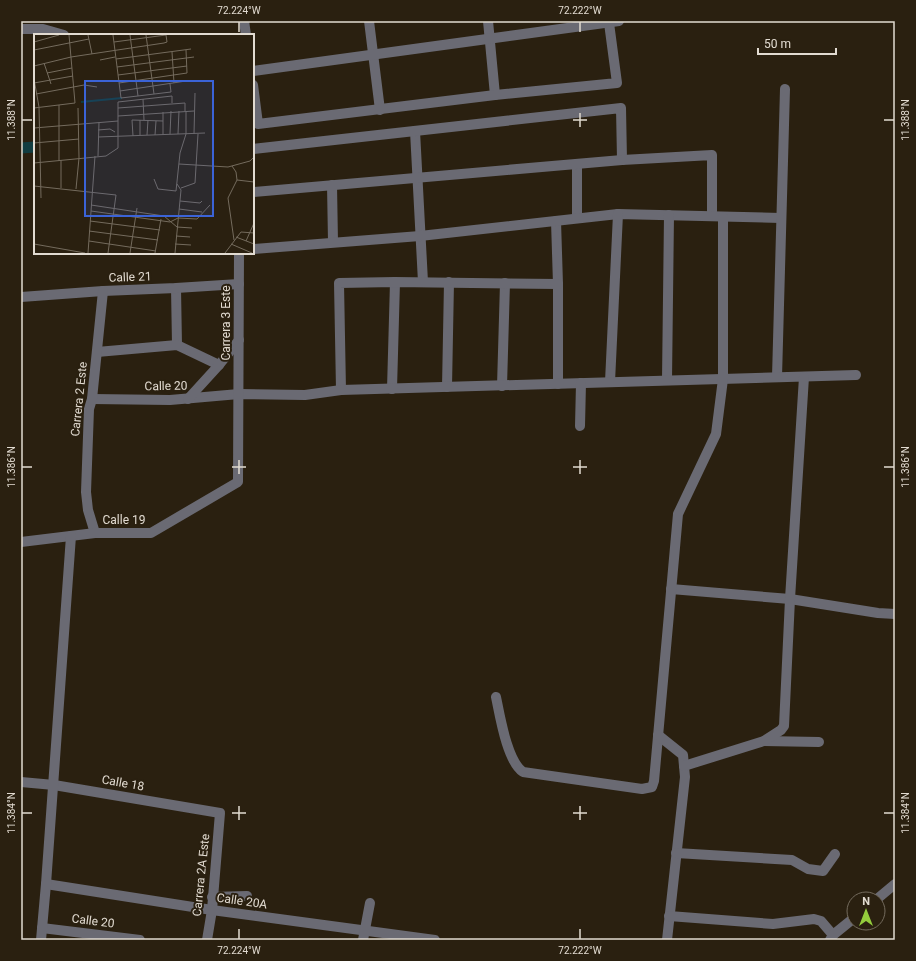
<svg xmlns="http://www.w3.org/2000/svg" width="916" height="961" font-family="Roboto,sans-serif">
	<rect width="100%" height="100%" fill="#2a2010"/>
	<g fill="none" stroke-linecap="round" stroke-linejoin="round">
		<polyline stroke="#113d41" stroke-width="11" points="21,148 35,147"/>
		<g stroke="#6a6a73" stroke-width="10">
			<polyline points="244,21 246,35"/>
			<polyline points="369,21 380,110"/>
			<polyline points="488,21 495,95"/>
			<polyline points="21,29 43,29 64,35"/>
			<polyline points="253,71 619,21"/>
			<polyline points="253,85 258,124 495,95 617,83 609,23"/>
			<polyline points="415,131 423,282"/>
			<polyline points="253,149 621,108 622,160"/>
			<polyline points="577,164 577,218"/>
			<polyline points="332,185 333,242"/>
			<polyline points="253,192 622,160 712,155 712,216"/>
			<polyline points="556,221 558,284 558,384"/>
			<polyline points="253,249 420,236 618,214 781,218"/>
			<polyline points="176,288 177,345"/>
			<polyline points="21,297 103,291 176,288 239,284"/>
			<polyline points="97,352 177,345 219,365"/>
			<polyline points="777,377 785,89"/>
			<polyline points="667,380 669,215"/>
			<polyline points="610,382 618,214"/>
			<polyline points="502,386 505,283"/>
			<polyline points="447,387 449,282"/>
			<polyline points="392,389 395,282"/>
			<polyline points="341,390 339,283 395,282 558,284"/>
			<polyline points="92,399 170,400 239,394 305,395 341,390 856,375"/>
			<polyline points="188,399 219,365 239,340"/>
			<polyline points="580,426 581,383"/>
			<polyline points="95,533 88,510 86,492 89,409 92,399 103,291"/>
			<polyline points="21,542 95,533 151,533 238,482 239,253"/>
			<polyline points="671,589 790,599 878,613 895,614"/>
			<path d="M496,697c4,19 11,64 27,75l119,17 10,-2 2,-6 24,-267 38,-80 7,-55v-162"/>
			<polyline points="658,735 683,755 685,777 667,940"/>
			<polyline points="764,741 819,742"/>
			<polyline points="684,766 764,741 781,730 784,726 790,599 804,377"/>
			<polyline points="21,782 54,785 220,813 212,910 207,940"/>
			<polyline points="676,853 792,860 808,869 823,871 835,854"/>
			<polyline points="46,884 212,910 435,940"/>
			<polyline points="212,897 247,896"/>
			<polyline points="877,899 895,884"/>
			<polyline points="669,916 773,924 814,919 821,921 833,935"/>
			<polyline points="42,928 140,940"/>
			<polyline points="41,940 46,884 71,536"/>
			<polyline points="363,940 370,903"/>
			<polyline points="830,940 833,935 854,918"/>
		</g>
	</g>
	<path fill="none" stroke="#e2dbd1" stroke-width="1.5" d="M239,22v10M580,22v10M580,113v14M22,120h10M573,120h14M884,120h10M239,460v14M580,460v14M22,467h10M232,467h14M573,467h14M884,467h10M239,806v14M580,806v14M22,813h10M232,813h14M573,813h14M884,813h10M239,929v10M580,929v10"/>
	<g text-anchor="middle" stroke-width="4" stroke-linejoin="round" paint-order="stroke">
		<g font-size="12" fill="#e2dbd1" stroke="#2a2010">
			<text transform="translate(130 277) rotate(-2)" y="4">Calle 21</text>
			<text transform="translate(226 323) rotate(-90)" y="4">Carrera 3 Este</text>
			<text transform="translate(166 386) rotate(-1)" y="4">Calle 20</text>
			<text transform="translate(79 399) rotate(-84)" y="4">Carrera 2 Este</text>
			<text x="124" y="524">Calle 19</text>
			<text transform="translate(123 783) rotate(10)" y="4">Calle 18</text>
			<text transform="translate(201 875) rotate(-84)" y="4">Carrera 2A Este</text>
			<text transform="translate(242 901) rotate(8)" y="4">Calle 20A</text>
			<text transform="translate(93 921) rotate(7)" y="4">Calle 20</text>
		</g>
	</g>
	<g transform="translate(34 34)">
		<rect width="220" height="220" fill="#2a2010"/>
		<path fill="none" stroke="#113d41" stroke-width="2" d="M47,68l41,-4"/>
		<path fill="none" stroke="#746b5d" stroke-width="1" d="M54,1l4,19M79,1l8,63 50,-6 -1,-8M96,1l8,61M112,1l8,59M0,8l25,-7M80,8l52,-7M0,16l55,-11M138,18l2,31M82,25l75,-10M66,26l15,-3M10,29l7,21M0,32l37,-9 93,-14 3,-1 -1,-7M83,33l77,-10M13,39l25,-5M84,41l69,-9M0,45l5,28 2,91M0,49l39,-7M85,49l68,-10 -1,-23M86,57l66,-10M2,60l48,-9 13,2M109,65l1,21M25,71v56M0,74l41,-5 -6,-68M84,74l67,-5v8M129,78v23M84,82l76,-5M0,94l84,-7M64,96l12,-1 5,3M136,100l1,-23M144,100l1,-23M160,100l1,-41M106,101v-15M113,101l1,-15M121,101l1,-14M99,102l-1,-16 31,1M64,103l107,-4M0,109l45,-4M64,122l1,-34M27,126v28M0,129l72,-7 12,-8v-46l54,-6v7M145,130l49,3 22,-6 4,-4M198,132l4,6 1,8 17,2M120,145l4,10 18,2 4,-38 6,-19v-23M0,152l82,9 -8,58M147,154l14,-5 3,-49M42,155l3,-31 -1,-50M146,167l20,2 2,-2M57,171l73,11 13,11 15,1M145,175l23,3M57,177l79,11 8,-4 19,1 13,-14M56,187l70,9M55,197l69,9M142,202l14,1M202,203l18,7M200,206l-6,-42 9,-18M55,207l67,10M212,207l8,-18M0,210l51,9M141,210l16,1M197,210l21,9M54,219l7,-97M96,219l7,-45M121,219l6,-34M141,219l6,-63 -4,-6M191,219l16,-21 13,1"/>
		<path fill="#3b63d7" fill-opacity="0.15" stroke="#3b63d7" stroke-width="2" d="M51,47h128v135h-128z"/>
		<rect width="220" height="220" fill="none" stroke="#e2dbd1" stroke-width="2"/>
	</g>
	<rect width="916" height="961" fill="none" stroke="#2a2010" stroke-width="44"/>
	<g transform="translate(866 911)"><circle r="19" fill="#2a2010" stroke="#746b5d"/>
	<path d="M0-3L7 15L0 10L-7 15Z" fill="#94cc3c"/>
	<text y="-6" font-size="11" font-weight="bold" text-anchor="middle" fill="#e2dbd1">N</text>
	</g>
	<path d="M758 48v6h78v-6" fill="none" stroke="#e2dbd1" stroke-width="2"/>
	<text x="764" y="48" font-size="12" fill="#e2dbd1" stroke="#2a2010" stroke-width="3" paint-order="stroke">50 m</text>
	<rect x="22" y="22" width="872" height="917" fill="none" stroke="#e2dbd1" stroke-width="1.5"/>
	<g font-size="10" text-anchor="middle" fill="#e2dbd1">
		<text x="239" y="14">72.224°W</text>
		<text x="580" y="14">72.222°W</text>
		<text transform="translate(11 120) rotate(-90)" y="4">11.388°N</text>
		<text transform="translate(905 120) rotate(-90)" y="4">11.388°N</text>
		<text transform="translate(11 467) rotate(-90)" y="4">11.386°N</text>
		<text transform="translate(905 467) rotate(-90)" y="4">11.386°N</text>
		<text transform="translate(11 813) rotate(-90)" y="4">11.384°N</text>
		<text transform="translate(905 813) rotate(-90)" y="4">11.384°N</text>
		<text x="239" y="954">72.224°W</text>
		<text x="580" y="954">72.222°W</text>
	</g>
</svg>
